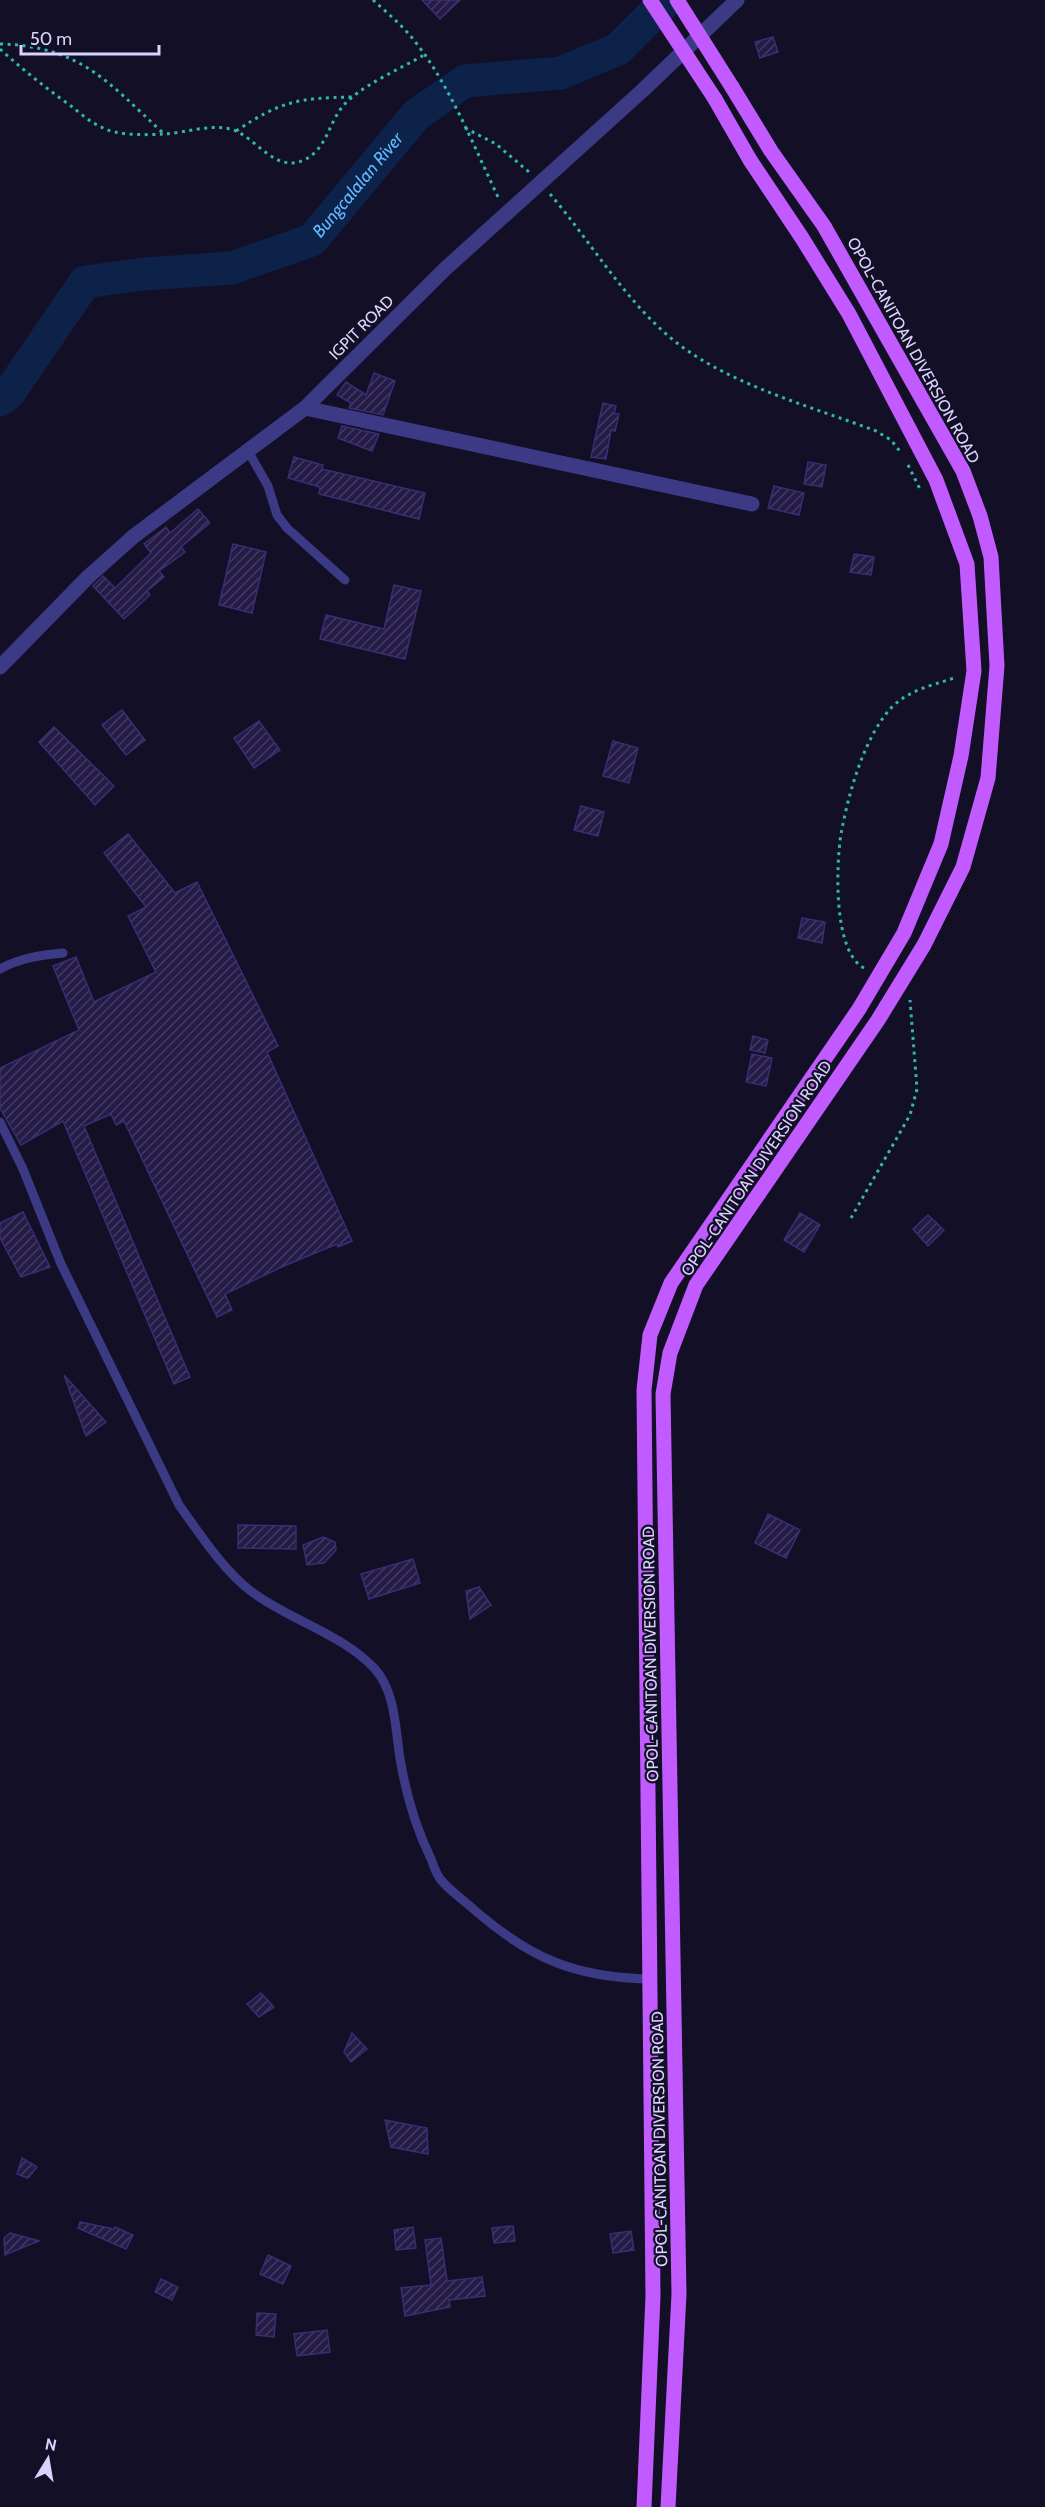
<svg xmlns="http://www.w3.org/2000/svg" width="1045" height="2507" font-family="Cabin,sans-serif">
	<defs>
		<pattern id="building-hatch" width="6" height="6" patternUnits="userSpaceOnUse" patternTransform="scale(1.5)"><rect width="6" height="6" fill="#241b47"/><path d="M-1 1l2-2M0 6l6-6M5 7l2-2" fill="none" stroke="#433b63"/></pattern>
	</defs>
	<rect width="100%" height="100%" fill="#130f26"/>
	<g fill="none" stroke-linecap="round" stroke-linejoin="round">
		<path stroke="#0c2248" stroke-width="33" id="s1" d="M0,400l9,-7 76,-111 59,-8 88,-6 80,-28 104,-125 49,-34 96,-8 57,-24 49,-49"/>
	</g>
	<g fill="url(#building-hatch)" stroke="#3b2d73" stroke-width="1.5">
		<polygon points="422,0 460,0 440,19"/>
		<polygon points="773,37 778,52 760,58 755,42"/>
		<polygon points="374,373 395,381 383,415 349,408 351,403 337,395 346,382 366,395"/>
		<polygon points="603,403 616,406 614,414 619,414 615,431 611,430 606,459 591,457"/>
		<polygon points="342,426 379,434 372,451 338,438"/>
		<polygon points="294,457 323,465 322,469 425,493 419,519 319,494 320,487 288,478"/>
		<polygon points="808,462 826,465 822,487 804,484"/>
		<polygon points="774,486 804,493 799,515 768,508"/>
		<polygon points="198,509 210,523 181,547 185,552 159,571 164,577 147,591 150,595 124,619 93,586 103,576 115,588 151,553 144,544 166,527 170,533"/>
		<polygon points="233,544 266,552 252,613 219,605"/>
		<polygon points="854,554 874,557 871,575 850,572"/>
		<polygon points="394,585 421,591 405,659 320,639 326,615 384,629"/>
		<polygon points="122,710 145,740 126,755 102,725"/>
		<polygon points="259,721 280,750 254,768 234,738"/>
		<polygon points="54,727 114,786 95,805 39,742"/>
		<polygon points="613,741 638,748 629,783 603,776"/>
		<polygon points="581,806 604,812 598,836 574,830"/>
		<polygon points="128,834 175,893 197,882 278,1046 267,1052 352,1241 338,1247 337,1244 286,1265 225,1294 232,1310 217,1317 124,1121 116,1125 111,1114 84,1126 190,1377 174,1384 63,1121 21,1145 0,1108 0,1068 79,1030 53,966 76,957 94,1002 156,972 128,916 146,907 104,853"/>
		<polygon points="802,918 825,922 822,943 798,938"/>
		<polygon points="753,1036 768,1040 765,1053 750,1050"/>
		<polygon points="752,1054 772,1058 766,1086 746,1082"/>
		<polygon points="23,1212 50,1267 21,1277 0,1238 0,1223"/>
		<polygon points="800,1213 820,1225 804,1252 784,1240"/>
		<polygon points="928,1215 944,1230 928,1246 913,1229"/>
		<polygon points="64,1375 106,1422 86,1436"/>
		<polygon points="768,1514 800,1530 786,1558 755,1543"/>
		<polygon points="238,1525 296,1526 296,1549 238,1548"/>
		<polygon points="323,1537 335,1542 336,1550 324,1563 307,1565 303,1545"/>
		<polygon points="413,1559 420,1583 369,1599 361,1574"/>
		<polygon points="479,1587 491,1605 470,1619 466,1591"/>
		<polygon points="261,1993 274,2007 259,2017 247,2004"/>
		<polygon points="352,2033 367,2049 351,2062 344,2052"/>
		<polygon points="385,2120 427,2128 428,2154 391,2147"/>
		<polygon points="22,2158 37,2167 28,2178 17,2174"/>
		<polygon points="80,2222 114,2229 115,2227 133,2235 126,2249 78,2228"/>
		<polygon points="513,2226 515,2241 494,2243 492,2228"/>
		<polygon points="413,2227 416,2248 396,2250 394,2230"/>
		<polygon points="631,2231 634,2250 613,2253 610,2234"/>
		<polygon points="10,2233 39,2241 5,2255 4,2238"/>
		<polygon points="441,2238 447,2281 482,2277 485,2296 449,2300 450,2307 405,2316 401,2288 431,2285 425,2240"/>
		<polygon points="268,2255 291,2266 283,2284 260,2274"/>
		<polygon points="161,2279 178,2287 172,2300 155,2292"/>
		<polygon points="257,2313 276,2314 274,2337 256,2335"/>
		<polygon points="327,2330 330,2352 297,2356 294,2334"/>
	</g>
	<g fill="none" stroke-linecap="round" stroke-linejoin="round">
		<g stroke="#2fb8b0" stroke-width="3" stroke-dasharray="3 4.5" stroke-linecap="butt">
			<path d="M373,0c11,10 23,20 34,32 40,45 66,113 92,167"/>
			<path d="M0,44c80,2 108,38 163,89"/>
			<path d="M0,49c23,21 46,39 71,57 9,7 19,16 30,21 16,9 44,8 63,7 22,-1 50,-12 72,-3 22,10 41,42 68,29 23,-11 24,-36 39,-54 17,-20 57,-37 81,-51"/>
			<polyline points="465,128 496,144 529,172"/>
			<path d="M236,131c45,-30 62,-33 116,-34"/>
			<path d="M550,194c42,49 76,109 127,149 56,43 133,63 199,88l15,9 11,14"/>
			<polyline points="908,465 921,491"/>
			<path d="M864,968c-31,-16 -28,-103 -23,-134 7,-38 20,-85 42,-116 18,-27 45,-31 74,-41"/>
			<polyline points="851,1218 910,1115 917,1089 910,1000"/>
		</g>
		<g stroke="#3d3a85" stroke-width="9">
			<polyline points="248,451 268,486 277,515 287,528 345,580"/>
			<path d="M0,969c20,-11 41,-14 63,-16"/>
			<path d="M0,1122l23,47 38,95 118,241c21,29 44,65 73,87 38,28 92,43 123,77 22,25 20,64 26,95 6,34 15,64 30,95 3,7 5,15 10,21 8,10 20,18 30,27 58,51 103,71 181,72"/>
		</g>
		<polyline stroke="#3d3a85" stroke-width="15" points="305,408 752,504"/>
		<polyline stroke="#3d3a85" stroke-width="15" points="0,667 88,577 134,536 305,408 445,269 643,90 737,0"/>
		<g stroke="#c25bff" stroke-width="15">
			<polyline points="644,2507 653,2296 644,1390 650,1335 671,1283 859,1009 904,933 941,844 961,756 974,671 967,564 936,480 849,314 802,238 750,160 715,99"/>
			<polyline points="668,2507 679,2294 663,1394 670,1353 696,1285 878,1020 924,945 963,867 988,778 997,666 991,557 980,516 963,471 824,226 771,151 732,87"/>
		</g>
		<g stroke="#c25bff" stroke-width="15">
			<polyline points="650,0 715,99"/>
			<polyline points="677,0 732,87"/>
		</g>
	</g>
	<g text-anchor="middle" stroke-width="4.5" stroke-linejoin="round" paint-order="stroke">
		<g font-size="16" fill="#d9d4ff" stroke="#130f26">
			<text transform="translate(361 327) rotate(-45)" y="6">IGPIT ROAD</text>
			<text transform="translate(914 350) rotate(61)" y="6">OPOL-CANITOAN DIVERSION ROAD</text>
			<text transform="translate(756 1168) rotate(-56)" y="6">OPOL-CANITOAN DIVERSION ROAD</text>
			<text transform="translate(650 1654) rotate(-91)" y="6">OPOL-CANITOAN DIVERSION ROAD</text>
			<text transform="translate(659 2139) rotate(-91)" y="6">OPOL-CANITOAN DIVERSION ROAD</text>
		</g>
		<g font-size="18" font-style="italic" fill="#62b6ff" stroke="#130f26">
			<text dy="6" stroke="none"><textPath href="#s1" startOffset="450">Bungcalalan River</textPath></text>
		</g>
	</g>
	<g transform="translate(48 2459) rotate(11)" stroke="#130f26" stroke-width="4.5" paint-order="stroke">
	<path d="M0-4.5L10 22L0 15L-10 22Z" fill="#d9d4ff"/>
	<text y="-9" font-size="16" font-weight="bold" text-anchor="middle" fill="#d9d4ff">N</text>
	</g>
	<path d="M21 45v9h138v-9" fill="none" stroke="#d9d4ff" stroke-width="3"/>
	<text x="30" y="45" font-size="18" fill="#d9d4ff" stroke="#130f26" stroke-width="4.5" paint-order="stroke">50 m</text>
</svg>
